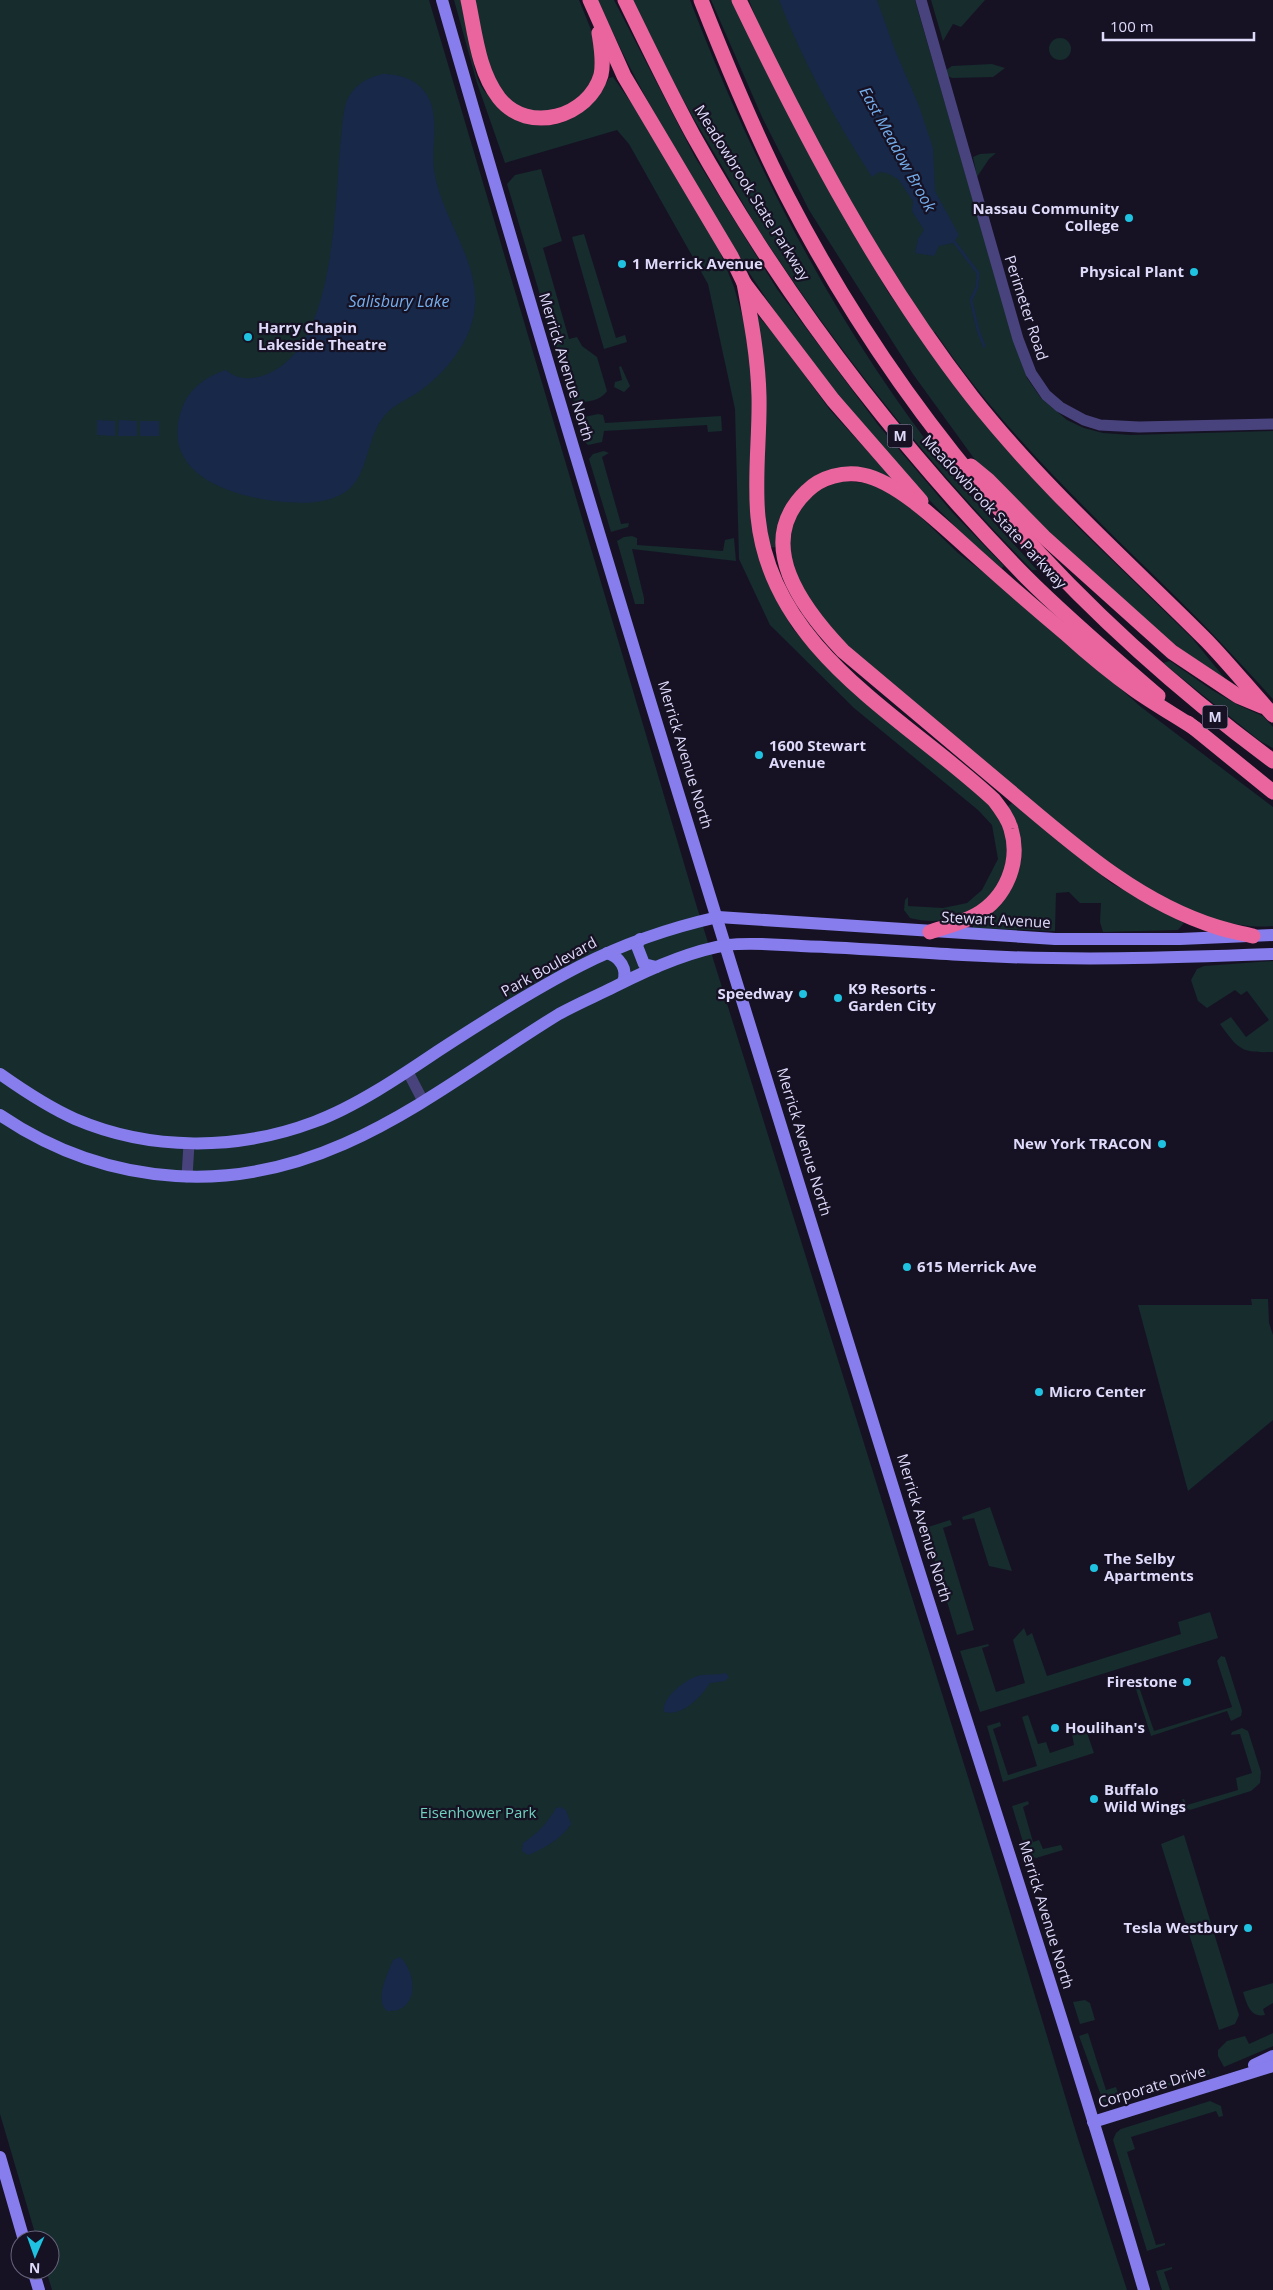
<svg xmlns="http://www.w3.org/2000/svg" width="1273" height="2290" font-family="'Open Sans',sans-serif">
	<rect width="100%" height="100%" fill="#161224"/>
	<g fill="#162c2d">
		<polygon points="0,0 429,0 696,904 1001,1883 1078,2139 1127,2290 52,2290 46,2270 50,2270 50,2240 37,2240 0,2114"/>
		<path d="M454,0h7c5,24 10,60 18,82 5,11 14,19 22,26 40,35 86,14 108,-30l4,-1 27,38 78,132 16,40 12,42 5,37 9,195 16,38 17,30 23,26 172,146c9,12 17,23 20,37 3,12 -1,27 -5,38 -16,36 -55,52 -93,42l-6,-8 1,-10 3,-3v9l35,2 24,-5 15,-13 16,-31 -6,-34 -14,-15 -124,-102 -84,-83 -31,-66 -4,-150 -27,-125 -79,-140 -12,-14 -112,33 -28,-80z"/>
		<polygon points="472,0 579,0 594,37 596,73 586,92 573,104 537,113 516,106 504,95 491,77"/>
		<path d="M598,0h16l81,157 82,132 102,137 73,86 52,54 -4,4c-76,-72 -148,-149 -208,-234 -37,-52 -71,-107 -103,-162 -33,-57 -65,-114 -91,-174z"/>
		<path d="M633,0h57c63,165 149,333 260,471 27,34 58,66 87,99h-5c-101,-103 -193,-217 -272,-338 -16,-25 -30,-53 -46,-79 -29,-49 -58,-100 -81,-153z"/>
		<polygon points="711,0 732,0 828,189 888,292 950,380 1009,451 1078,527 1192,638 1231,686 1190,657 1132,610 1020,509 973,457 913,374 809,210 762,117"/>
		<path d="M749,0h166l96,331 16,47 14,20 26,22 17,8 19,5 28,2 142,-4v268c-32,-35 -65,-71 -99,-104 -85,-83 -172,-164 -239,-263l-2,1c-50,-77 -98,-154 -139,-236 -17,-32 -33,-63 -45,-97z"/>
		<polygon points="931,0 985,0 961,27 953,24 943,41"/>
		<circle cx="1060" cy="49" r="11"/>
		<polygon points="992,64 1005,68 993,77 952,78 942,73 952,66"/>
		<polygon points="996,153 989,159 977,177 973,157 980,154"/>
		<path d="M541,169l21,72 -19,7 26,91 8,-2 5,9 15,11 10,34c-6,10 -26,14 -36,8l-64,-215 8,-9z"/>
		<polygon points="584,234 616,338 625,335 627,342 604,349 572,237"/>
		<path d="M755,312l26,31 49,67 61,67 -3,2 -80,3c-22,22 -30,34 -32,65l-7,1 -6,-32z"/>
		<polygon points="621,366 630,386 624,392 614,387 615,382 622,380 619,367"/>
		<polygon points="598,414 603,415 605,423 721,416 722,431 708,432 707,425 604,431 602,442 588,445 584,441 578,423 584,417"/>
		<polygon points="604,451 609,453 602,457 621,524 629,523 628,527 611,532 589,459 593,454"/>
		<path d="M840,481l28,2 35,17 55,53 72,55 111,99 132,100v119c-33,4 -84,-12 -112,-28 -74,-42 -138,-102 -203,-156 -49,-41 -126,-96 -156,-151 -18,-33 -17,-76 14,-99 7,-5 17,-7 24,-11z"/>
		<polygon points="632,536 637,538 637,545 723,551 725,540 734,538 736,561 632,549 644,598 644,604 635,604 617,541 624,537"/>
		<polygon points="1170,661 1212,690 1238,705 1263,716 1273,727 1273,748 1260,741 1163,663"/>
		<path d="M1012,803l99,80 73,40 -6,7 -75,2 -3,-10 1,-19h-21l-11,-11 -13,1 -1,38 -82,-3v-3h7l-1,-5c41,-30 55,-67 28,-113z"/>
		<path d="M1273,961v91c-32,1 -34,-2 -53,-28l11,-7 15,20 23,-17 -22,-29 -6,4 -6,-5 -28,18 -9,-7 -7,-21 6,-11 7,-3z"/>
		<polygon points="1251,1299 1268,1299 1269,1323 1273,1335 1273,1420 1188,1491 1138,1305 1252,1305"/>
		<polygon points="990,1507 992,1513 1012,1571 989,1566 974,1518 963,1520 962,1517"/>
		<polygon points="950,1520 952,1525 943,1528 974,1630 957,1635 925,1528"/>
		<polygon points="1210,1612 1218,1638 980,1712 960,1651 988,1644 989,1646 982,1648 996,1692 1025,1683 1013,1640 1024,1628 1027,1636 1032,1633 1047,1676 1181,1634 1178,1622"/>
		<polygon points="1221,1656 1225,1657 1242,1711 1241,1716 1231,1721 1227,1711 1151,1736 1135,1686 1138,1684 1154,1731 1232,1707 1217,1661"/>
		<polygon points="1028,1715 1038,1744 1046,1742 1050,1753 1074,1745 1072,1734 1086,1730 1094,1753 1003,1782 987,1726 1000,1722 1001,1726 993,1729 1008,1775 1037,1766 1022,1717"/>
		<polygon points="1242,1728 1248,1731 1261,1772 1260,1783 1251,1791 1190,1810 1185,1807 1182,1799 1184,1799 1187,1805 1238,1790 1236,1778 1252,1773 1240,1734 1231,1735 1232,1732"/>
		<polygon points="1028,1801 1029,1804 1023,1807 1033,1842 1039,1840 1043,1849 1061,1845 1063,1850 1036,1858 1027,1855 1012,1806"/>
		<polygon points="1184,1835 1239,2015 1235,2024 1219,2030 1161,1844"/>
		<path d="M1273,1983v20l-10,6 2,6c-15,3 -18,-11 -22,-23z"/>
		<polygon points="1085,2000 1090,2003 1095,2020 1080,2024 1073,2002"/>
		<polygon points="1088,2033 1106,2090 1116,2087 1119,2097 1107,2100 1108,2102 1209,2070 1210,2074 1108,2103 1103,2101 1079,2036"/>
		<polygon points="1273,2033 1273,2046 1271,2047 1224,2067 1218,2056 1218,2050 1227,2041 1245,2036 1249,2044"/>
		<polygon points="1210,2101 1221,2106 1223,2116 1219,2117 1216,2111 1131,2137 1135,2149 1127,2152 1156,2245 1165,2243 1165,2245 1147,2251 1113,2140 1116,2133 1121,2129"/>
		<polygon points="1172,2267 1172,2269 1164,2272 1170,2290 1162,2290 1156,2271"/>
	</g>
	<g fill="#172848">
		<path d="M779,0h98l18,50 24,56 14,42 2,43 24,44 -6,8 -14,3 -5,10 -19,-3 3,-14 6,-9 -12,-19 1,-10 -15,-22 -11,-6 -8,-1 -7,5c-36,-56 -69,-115 -93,-177z"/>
		<path d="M382,74c17,0 35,5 45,21 13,21 4,51 7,75 8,55 57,101 36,159 -10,26 -31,49 -53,64 -13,8 -27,14 -35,26 -18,25 -13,64 -44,77 -20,9 -42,7 -63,5 -48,-6 -114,-28 -94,-90 7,-22 24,-34 45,-41 11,10 25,10 39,5 80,-30 67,-200 80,-269 6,-19 19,-27 37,-32z"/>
		<polygon points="97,420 115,421 115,436 97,435"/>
		<polygon points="119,420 137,421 137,436 118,436"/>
		<rect x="140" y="421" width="19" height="15"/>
		<path d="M726,1673l3,4 -4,4 -15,2c-9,14 -28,34 -46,29 -3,-15 24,-35 38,-37 8,-1 16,0 24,-2z"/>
		<path d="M561,1807l5,3 5,14c-9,14 -27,25 -43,31l-6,-4 1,-8c15,-10 24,-19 33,-35z"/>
		<path d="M400,1957c18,17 19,56 -13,54 -13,-11 1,-38 6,-51z"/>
	</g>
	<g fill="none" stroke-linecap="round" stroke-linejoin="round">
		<polyline stroke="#172848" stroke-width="3" points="952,239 978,273 977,287 971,300 978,330 984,346"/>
		<g stroke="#49437d" stroke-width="11">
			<polyline points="921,0 1018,339 1031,373 1046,395 1060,407 1084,420 1100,425 1139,427 1273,424"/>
			<polyline points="408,1072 423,1101"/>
			<polyline points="187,1177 189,1144"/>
		</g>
		<g stroke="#877ded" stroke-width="12">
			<path d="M442,0c149,521 312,1038 472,1555 77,245 158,489 230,735"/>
			<polyline points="640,939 637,946 644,964 656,967"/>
			<path d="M607,953c13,4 21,16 16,29"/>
			<path d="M0,1074c24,17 48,33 75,45 75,32 162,32 239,3 41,-15 87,-46 124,-71 46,-30 93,-60 142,-85 45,-23 89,-38 138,-49l337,22h125l93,-4"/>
			<path d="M0,1115c53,36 113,57 176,61 153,10 261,-87 383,-162 18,-10 37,-18 55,-27 33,-17 76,-36 113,-42 25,-3 50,0 74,1 54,2 108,6 162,9 103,6 207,3 310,-1"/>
			<polyline points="1254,2065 1273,2056"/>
			<polyline points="1093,2122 1273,2066"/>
			<polyline points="0,2157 24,2240"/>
			<polyline points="33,2270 39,2290"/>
		</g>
		<g stroke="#ea659d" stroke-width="15">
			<path d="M468,0c7,32 10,71 31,98 29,37 90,19 102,-23 3,-14 0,-29 -2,-42"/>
			<polyline points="590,0 624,76 731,256 744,283 833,400 921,501"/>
			<path d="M625,0c22,45 44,91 68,135 90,161 204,310 333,442 42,42 87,80 132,119"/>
			<path d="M701,0c26,66 53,132 86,196 117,226 282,414 486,565"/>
			<path d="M739,0c67,139 138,275 233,397 70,89 155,164 235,244 23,24 44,50 66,74"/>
			<path d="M744,283c7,37 14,74 15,113 1,40 -5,80 -1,121 13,134 147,200 236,283 7,9 14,18 17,29 10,33 -5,69 -35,86 -14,8 -31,12 -46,17"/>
			<polyline points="971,466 988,480 1044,537 1172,652 1238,696 1262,706"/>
			<polyline points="1188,723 1273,792"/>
			<path d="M1196,729c-20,-13 -41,-25 -61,-39 -24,-17 -48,-37 -70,-57 -31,-26 -62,-53 -92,-80 -27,-24 -74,-71 -110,-78 -19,-4 -42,2 -56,16 -55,52 -4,118 36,160 52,44 105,88 157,132 66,55 133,118 217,144 12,4 24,6 36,9"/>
		</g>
	</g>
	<g fill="#1fc2e1" stroke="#161224" stroke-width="2">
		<circle cx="1129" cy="218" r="5"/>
		<circle cx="622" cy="264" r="5"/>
		<circle cx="1194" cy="272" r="5"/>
		<circle cx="248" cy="337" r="5"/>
		<circle cx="759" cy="755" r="5"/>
		<circle cx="803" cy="994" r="5"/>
		<circle cx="838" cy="998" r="5"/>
		<circle cx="1162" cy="1144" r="5"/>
		<circle cx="907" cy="1267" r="5"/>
		<circle cx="1039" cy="1392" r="5"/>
		<circle cx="1094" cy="1568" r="5"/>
		<circle cx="1187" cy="1682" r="5"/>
		<circle cx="1055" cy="1728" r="5"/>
		<circle cx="1094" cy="1799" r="5"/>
		<circle cx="1248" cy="1928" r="5"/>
	</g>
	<g text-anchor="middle" stroke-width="4.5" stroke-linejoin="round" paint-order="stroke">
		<g fill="#161224" stroke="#a39eba" stroke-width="1">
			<rect x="887.5" y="424.5" width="25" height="23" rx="4"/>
			<rect x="1202.5" y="705.5" width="25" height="23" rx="4"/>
		</g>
		<g font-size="14" font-weight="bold" fill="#dfdafa">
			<text x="900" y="441">M</text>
			<text x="1215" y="722">M</text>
		</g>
		<g font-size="15" fill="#dfdafa" stroke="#161224">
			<text transform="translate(752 193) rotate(58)" y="5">Meadowbrook State Parkway</text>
			<text transform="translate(1026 308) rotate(72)" y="5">Perimeter Road</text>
			<text transform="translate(566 367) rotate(73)" y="5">Merrick Avenue North</text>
			<text transform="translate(994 512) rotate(47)" y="5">Meadowbrook State Parkway</text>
			<text transform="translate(685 755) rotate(73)" y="5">Merrick Avenue North</text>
			<text transform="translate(996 920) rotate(3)" y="5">Stewart Avenue</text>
			<text transform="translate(549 967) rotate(-29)" y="5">Park Boulevard</text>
			<text transform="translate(804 1142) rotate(73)" y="5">Merrick Avenue North</text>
			<text transform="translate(924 1528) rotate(73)" y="5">Merrick Avenue North</text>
			<text transform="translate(1046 1915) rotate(73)" y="5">Merrick Avenue North</text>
			<text transform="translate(1152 2087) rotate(-17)" y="5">Corporate Drive</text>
		</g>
		<g font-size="15" font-weight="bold" fill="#dfdafa" stroke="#161224" text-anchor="start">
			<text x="1119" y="214" text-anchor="end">Nassau Community<tspan x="1119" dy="17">College</tspan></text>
			<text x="632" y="269">1 Merrick Avenue</text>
			<text x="1184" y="277" text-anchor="end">Physical Plant</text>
			<text x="258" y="333">Harry Chapin<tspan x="258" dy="17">Lakeside Theatre</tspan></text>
			<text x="769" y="751">1600 Stewart<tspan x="769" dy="17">Avenue</tspan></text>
			<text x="848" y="994">K9 Resorts -<tspan x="848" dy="17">Garden City</tspan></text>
			<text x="793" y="999" text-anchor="end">Speedway</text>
			<text x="1152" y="1149" text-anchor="end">New York TRACON</text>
			<text x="917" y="1272">615 Merrick Ave</text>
			<text x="1049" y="1397">Micro Center</text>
			<text x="1104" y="1564">The Selby<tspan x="1104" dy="17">Apartments</tspan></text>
			<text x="1177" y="1687" text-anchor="end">Firestone</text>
			<text x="1065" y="1733">Houlihan's</text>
			<text x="1104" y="1795">Buffalo<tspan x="1104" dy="17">Wild Wings</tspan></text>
			<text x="1238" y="1933" text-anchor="end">Tesla Westbury</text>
		</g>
		<g font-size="15" fill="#6fd1be" stroke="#161224">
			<text x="478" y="1818">Eisenhower Park</text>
		</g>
		<g font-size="16" font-style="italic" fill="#75aeec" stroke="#161224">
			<text transform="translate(898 149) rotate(61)" y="6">East Meadow Brook</text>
			<text x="399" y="307">Salisbury Lake</text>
		</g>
	</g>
	<g transform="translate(35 2255) rotate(182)"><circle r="24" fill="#161224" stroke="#66627a"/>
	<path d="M0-4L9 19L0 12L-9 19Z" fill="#1fc2e1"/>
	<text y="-8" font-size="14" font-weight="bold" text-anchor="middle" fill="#dfdafa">N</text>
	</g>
	<path d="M1103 32v8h151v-8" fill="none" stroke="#dfdafa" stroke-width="2.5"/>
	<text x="1110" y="32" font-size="15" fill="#dfdafa" stroke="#161224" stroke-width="4" paint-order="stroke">100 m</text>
</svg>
